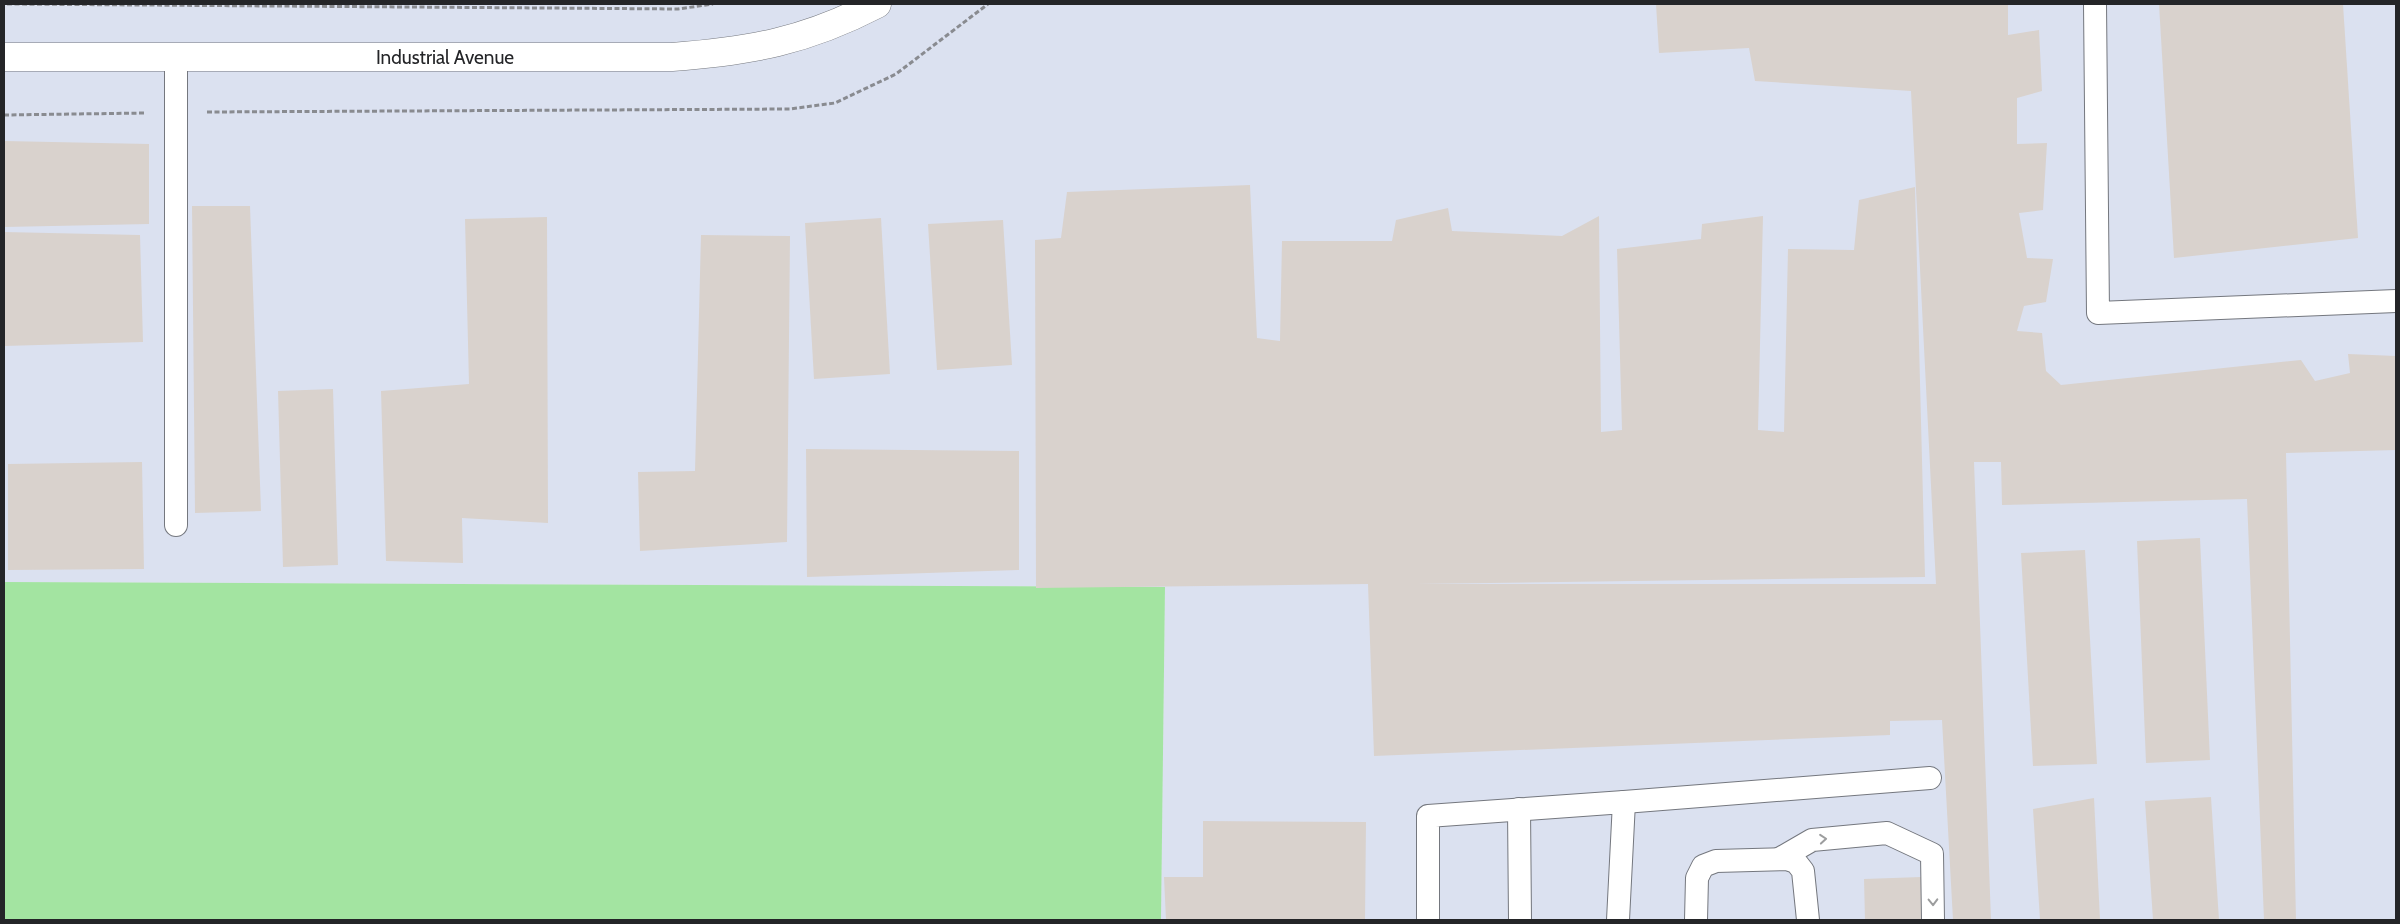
<svg xmlns="http://www.w3.org/2000/svg" width="2400" height="924" font-family="Cabin,sans-serif">
	<rect width="100%" height="100%" fill="#e6e9f0"/>
	<polygon fill="#dbe1f0" points="4,4 2396,4 2396,920 1161,920 1165,587 4,582"/>
	<polygon fill="#a3e4a1" points="4,582 1165,587 1161,920 4,920"/>
	<g fill="#d9d2cd">
		<polygon points="1656,4 2008,4 2008,35 2039,30 2042,91 2017,98 2017,144 2047,143 2043,210 2019,213 2027,258 2053,259 2046,302 2024,306 2017,331 2042,333 2046,371 2061,385 2301,360 2315,381 2350,373 2348,354 2396,356 2396,450 2286,453 2296,920 2264,920 2247,499 2002,505 2001,462 1974,462 1991,920 1953,920 1942,720 1890,721 1890,735 1374,756 1368,584 1036,588 1035,240 1061,238 1067,192 1250,185 1257,338 1280,341 1282,241 1392,241 1396,220 1448,208 1452,231 1562,236 1599,216 1601,432 1622,430 1617,249 1701,239 1702,224 1763,216 1758,430 1784,432 1788,249 1854,250 1859,200 1915,187 1925,577 1417,584 1936,584 1911,91 1755,81 1749,48 1659,53"/>
		<polygon points="2159,4 2343,4 2358,238 2174,258"/>
		<polygon points="4,141 149,144 149,224 4,227"/>
		<polygon points="192,206 250,206 261,511 195,513"/>
		<polygon points="547,217 548,523 462,518 463,563 386,561 381,391 469,384 465,219"/>
		<polygon points="881,218 890,374 814,379 805,223"/>
		<polygon points="1003,220 1012,365 937,370 928,224"/>
		<polygon points="4,232 140,235 143,342 4,346"/>
		<polygon points="701,235 790,236 787,542 640,551 638,472 695,471"/>
		<polygon points="333,389 338,565 283,567 278,391"/>
		<polygon points="806,449 1019,451 1019,570 807,577"/>
		<polygon points="142,462 144,569 8,570 8,464"/>
		<polygon points="2200,538 2210,760 2146,763 2137,541"/>
		<polygon points="2085,550 2097,764 2033,766 2021,553"/>
		<polygon points="2211,797 2219,920 2153,920 2145,801"/>
		<polygon points="2094,798 2100,920 2040,920 2033,809"/>
		<polygon points="1203,821 1366,822 1365,920 1166,920 1164,877 1203,877"/>
		<polygon points="1921,877 1923,920 1865,920 1864,879"/>
	</g>
	<g fill="none" stroke-linecap="round" stroke-linejoin="round">
		<defs>
			<g id="lane">
				<polyline points="2095,4 2098,313 2396,301"/>
				<polyline points="176,57 176,525"/>
				<polyline points="1624,802 1930,778"/>
				<polyline points="1519,809 1520,920"/>
				<polyline points="1779,859 1812,840 1887,833 1932,854 1933,920"/>
				<polyline points="1428,920 1428,816 1624,802 1618,920"/>
				<polyline points="1696,920 1697,878 1703,866 1716,861 1787,859 1796,862 1803,871 1808,920"/>
			</g>
			<path id="street" d="M4,57h668c79,-6 134,-16 205,-53"/>
		</defs>
		<use href="#lane" stroke="#74777e" stroke-width="24"/>
		<use href="#street" stroke="#74777e" stroke-width="29"/>
		<g stroke="#898b90" stroke-width="3" stroke-dasharray="5 2.5" stroke-linecap="butt">
			<polyline points="7,4 678,9 713,4"/>
			<polyline points="207,112 790,109 835,103 896,74 988,4"/>
			<polyline points="4,115 146,113"/>
		</g>
		<use href="#lane" stroke="#fff" stroke-width="22"/>
		<use href="#street" stroke="#fff" stroke-width="28"/>
	</g>
	<defs><path id="oneway-chevron" d="M-2-3.5L2.5 0L-2 3.5" fill="none" stroke-width="1.6" stroke-linecap="round" stroke-linejoin="round" transform="scale(1.25)"/></defs>
	<g stroke="#9c9d9e">
		<use href="#oneway-chevron" transform="translate(1823 839) rotate(-5)"/>
		<use href="#oneway-chevron" transform="translate(1933 902) rotate(89)"/>
	</g>
	<g text-anchor="middle" stroke-width="4.5" stroke-linejoin="round" paint-order="stroke">
		<g font-size="19" fill="#242528" stroke="#fff">
			<text x="445" y="64">Industrial Avenue</text>
		</g>
	</g>
	<rect width="2400" height="924" fill="none" stroke="#242528" stroke-width="10"/>
</svg>
